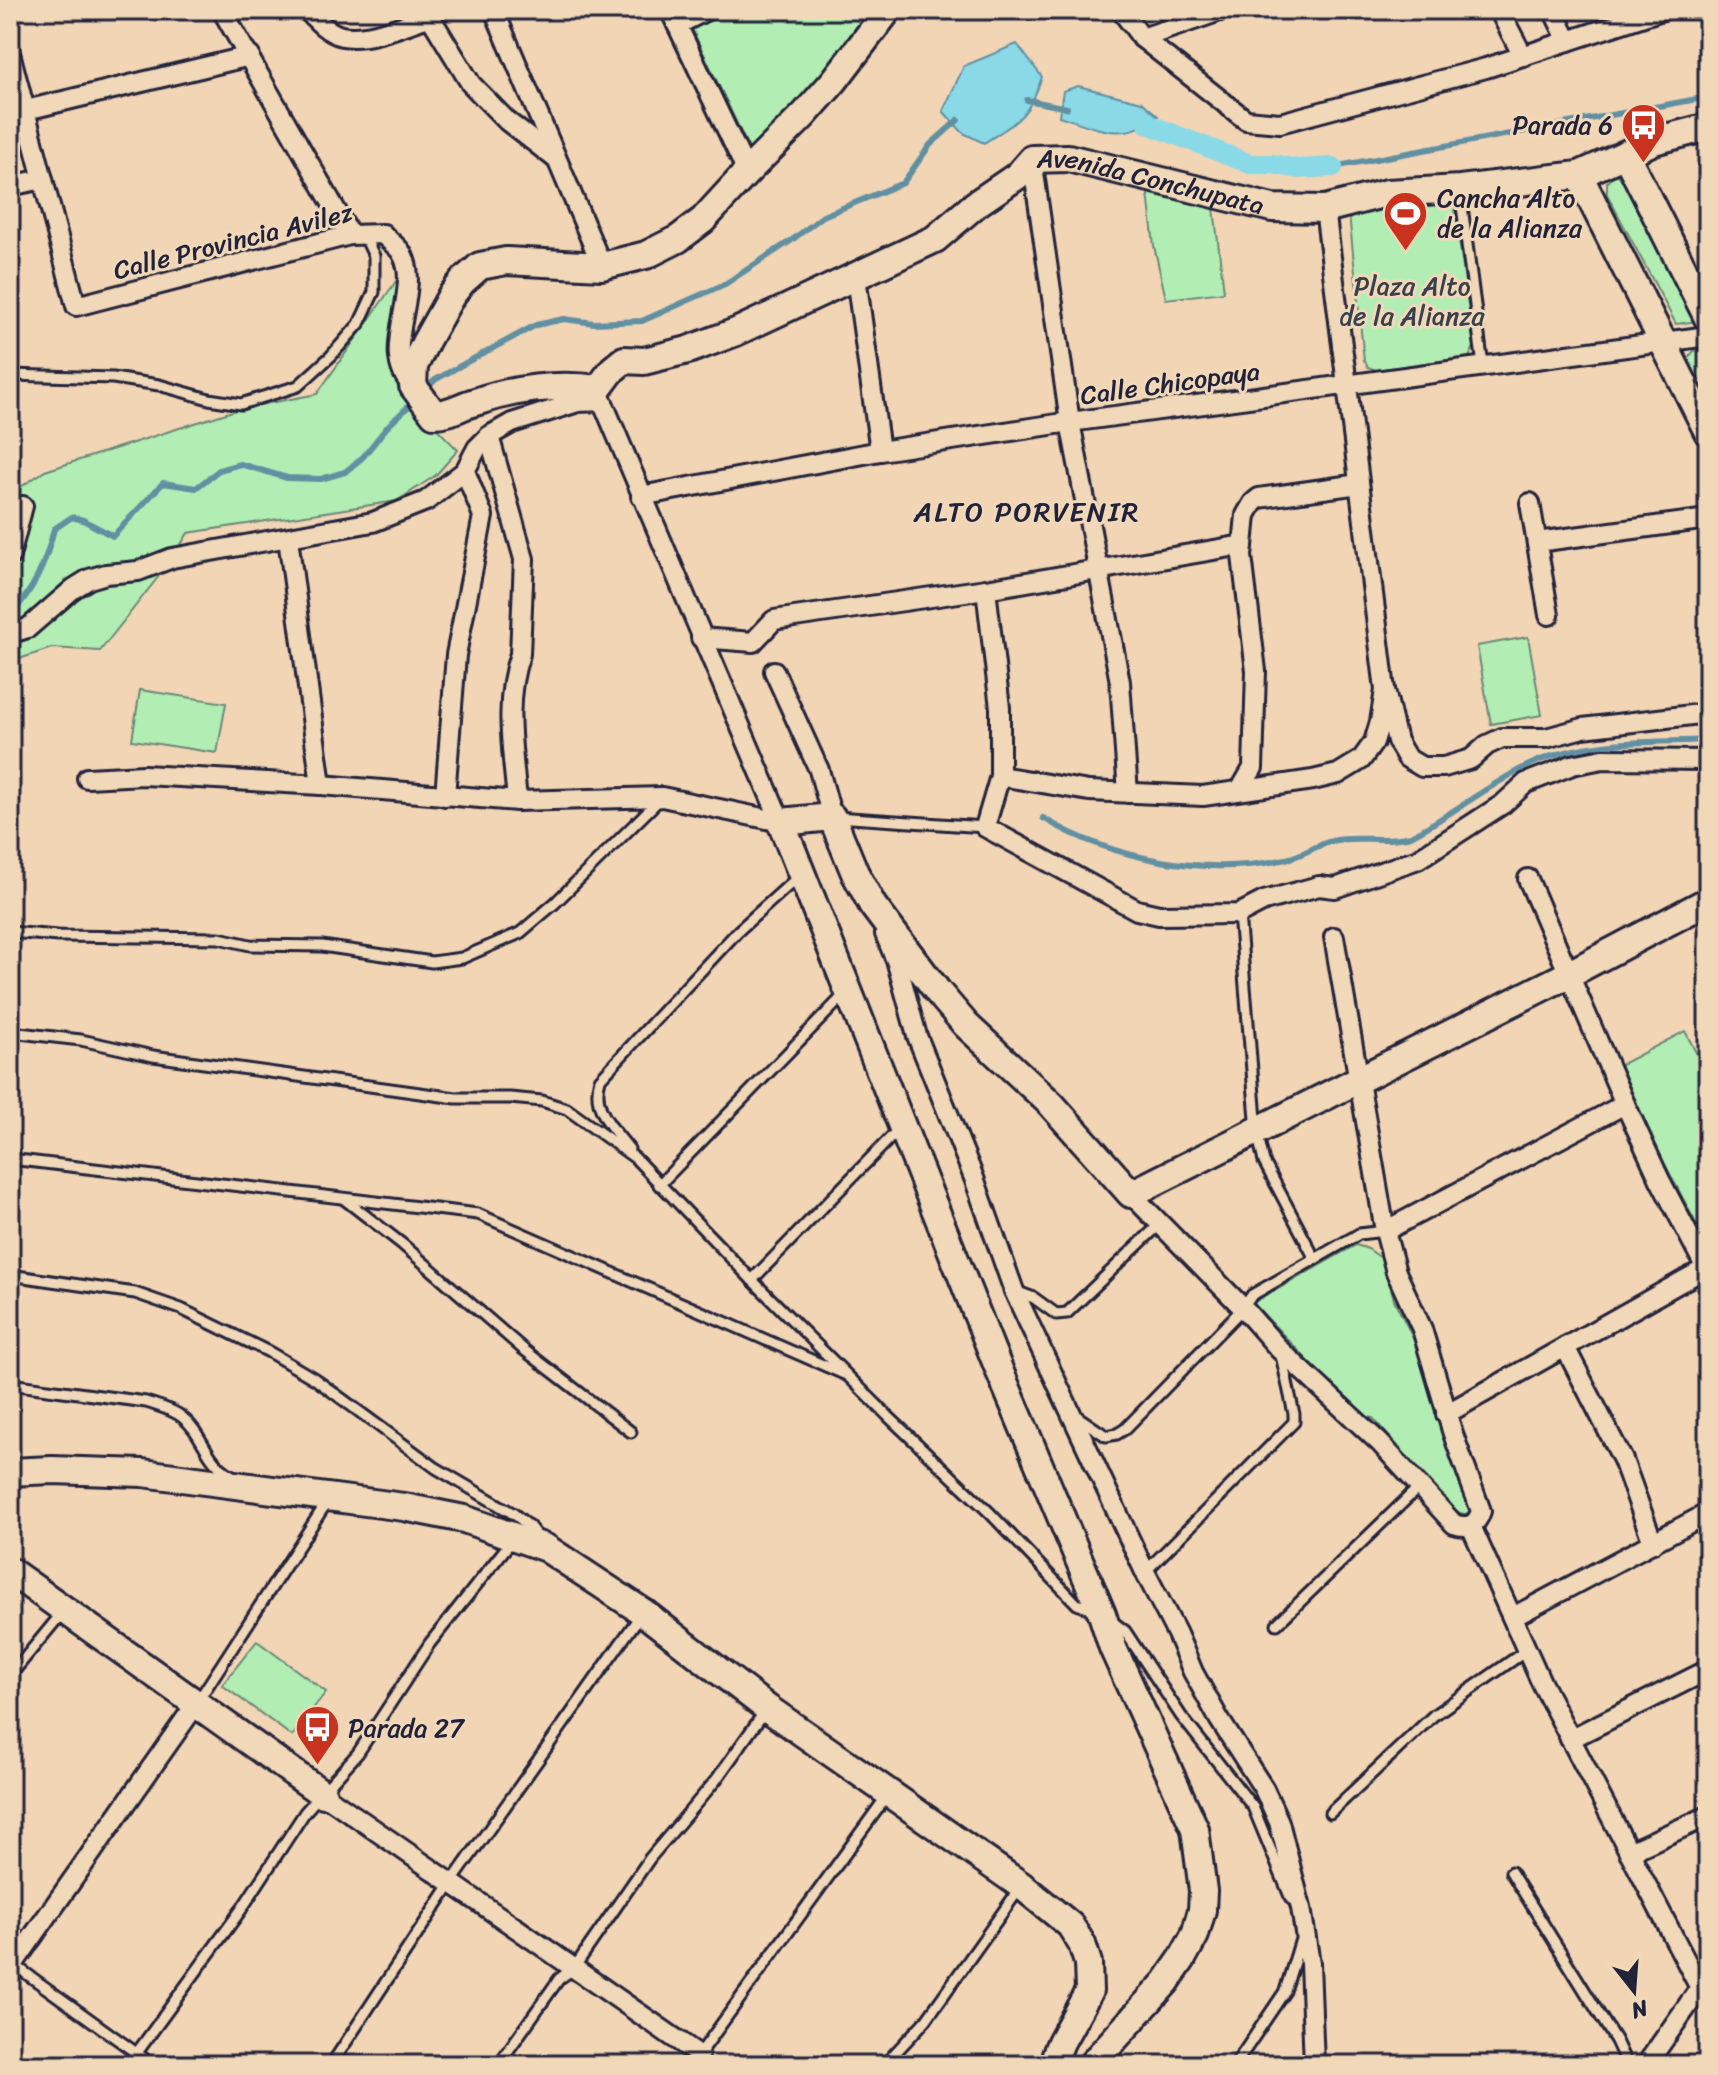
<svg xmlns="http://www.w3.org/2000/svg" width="1718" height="2075" font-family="Sriracha,sans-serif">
	<rect width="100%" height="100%" fill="#f2d5b5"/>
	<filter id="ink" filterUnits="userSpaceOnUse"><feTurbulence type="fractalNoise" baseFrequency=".0125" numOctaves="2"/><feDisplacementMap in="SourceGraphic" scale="16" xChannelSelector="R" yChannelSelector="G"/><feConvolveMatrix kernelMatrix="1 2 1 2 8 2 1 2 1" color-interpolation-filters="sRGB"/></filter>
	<g filter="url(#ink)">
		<g fill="#b2eeb3" stroke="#6a8877" stroke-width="2">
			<polygon points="728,10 873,10 845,49 752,155 692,29"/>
			<polygon points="1615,175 1626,177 1699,321 1676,324 1607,194 1607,182"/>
			<polygon points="1148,193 1214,208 1224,292 1166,299 1154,246"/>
			<polygon points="1444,197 1454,203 1474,347 1469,357 1376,370 1368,367 1364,360 1349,214 1353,206"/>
			<polygon points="401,274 395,320 398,389 458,450 436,475 397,501 188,533 170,562 100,651 52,648 10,662 10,494 45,471 239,409 317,394"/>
			<polygon points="1700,350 1708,353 1708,412 1686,361 1694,351"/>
			<polygon points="1528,637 1542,715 1491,724 1477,646"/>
			<polygon points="140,690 226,703 217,753 132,740"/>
			<polygon points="1685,1031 1708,1076 1708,1246 1658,1151 1620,1065"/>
			<polygon points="1356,1245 1368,1249 1384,1260 1394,1300 1418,1348 1441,1429 1471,1500 1471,1511 1465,1514 1453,1511 1373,1418 1360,1415 1253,1303"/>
			<polygon points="257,1641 326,1692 292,1736 222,1685"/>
		</g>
		<g fill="#8ad9e7" stroke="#6090a2" stroke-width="2">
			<path d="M1017,44l25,33c-14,41 -23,43 -58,66l-21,-10 -20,-22 21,-45z"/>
			<path d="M1078,86l64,16 16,14c-35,28 -61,12 -99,0l4,-25z"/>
		</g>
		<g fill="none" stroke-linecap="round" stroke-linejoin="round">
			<g stroke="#6090a2" stroke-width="6">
				<polyline points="1027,100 1067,108"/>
				<polyline points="1333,167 1708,97"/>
				<polyline points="425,390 435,380 458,367 536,325 564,319 594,323 642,321 725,284 792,240 823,216 903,183 930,145 958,120"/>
				<path d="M10,616c25,-28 35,-51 44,-87l18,-12 11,3 30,16 50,-53 33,5 23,-18 21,-6 47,14 34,1 24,-7 18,-15 24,-30 27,-26"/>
				<path d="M1043,818c70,42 163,59 243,41 16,-3 30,-14 46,-18 23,-6 53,2 79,-5 43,-22 83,-56 127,-75 52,-22 114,-18 170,-21"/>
			</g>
			<polyline stroke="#8ad9e7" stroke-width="20" points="1148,124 1250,164 1273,164 1298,169 1333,167"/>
			<defs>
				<g id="lane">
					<polyline points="1460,191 1483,366"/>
					<polyline points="10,375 113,378 159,385 209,399 241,404 298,386 331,356 359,324 374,292 374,256 364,235"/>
					<polyline points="836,817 985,827"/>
					<polyline points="1239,914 1257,1131 1264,1162 1315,1259"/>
					<polyline points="10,932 58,936 219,938 250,945 322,946 432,962 462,958 520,933 555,903 659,800"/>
					<polyline points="10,1032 81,1040 153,1056 456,1098 510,1098 542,1101 567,1109 635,1158 752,1280 889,1417 990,1513 1077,1604 1093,1610"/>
					<path d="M629,1149c-17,-22 -38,-40 -29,-70l138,-148 61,-55"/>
					<polyline points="10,1159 478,1214 846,1375"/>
					<polyline points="659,1185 846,993"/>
					<polyline points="344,1199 402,1244 523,1349 631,1432"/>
					<polyline points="10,1275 135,1293 181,1309 269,1352 315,1379 436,1468 514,1514 529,1526 539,1539"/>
					<polyline points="752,1280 900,1128"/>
					<polyline points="1018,1292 1034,1298 1056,1314 1067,1313 1160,1224"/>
					<path d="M10,1384l136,18c12,4 26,7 36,15 22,17 22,43 49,58"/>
					<polyline points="1078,1417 1106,1436 1117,1434 1125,1429 1243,1308 1252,1295 1359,1234 1385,1231"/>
					<polyline points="1145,1572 1294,1422 1294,1414 1281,1355"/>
					<polyline points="1113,1622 1125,1631 1181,1716 1253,1807 1291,1899"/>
					<polyline points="1277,1624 1420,1486"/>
					<polyline points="10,1676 62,1613"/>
					<polyline points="198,1701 327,1502"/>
					<polyline points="1330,1813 1434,1715 1527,1650"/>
					<polyline points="1511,1872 1616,2041 1627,2065"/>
					<polyline points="13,1964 153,2065"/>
					<polyline points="128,2065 241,1910 305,1812 358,1753 430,1643 514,1538"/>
					<polyline points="331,2065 451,1883 642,1613"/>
					<polyline points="498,2065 559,1979 574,1968 650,1858 716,1780 765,1711"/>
					<polyline points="694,2065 699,2055 887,1796"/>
					<polyline points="884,2065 926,2020 1020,1888"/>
					<polyline points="1235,2065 1285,1991 1301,1939"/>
				</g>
				<g id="street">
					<polyline points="222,10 350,235"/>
					<path d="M307,10c9,10 21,23 35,26 27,5 61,-11 87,-19"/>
					<polyline points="426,10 471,84 507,121 556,159"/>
					<polyline points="494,10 602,266"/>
					<polyline points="670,10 747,172"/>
					<polyline points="1121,10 1142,38 1246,120 1280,123 1486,68 1662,10"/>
					<polyline points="1499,10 1523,56"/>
					<polyline points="1553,10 1568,41"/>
					<polyline points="677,25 707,10"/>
					<polyline points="1142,38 1223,10"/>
					<path d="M10,53l66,253 274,-71 33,-1c5,6 14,12 18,18 24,37 -25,101 12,134"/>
					<polyline points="26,110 250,56"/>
					<polyline points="1032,159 1070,422 1120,682 1128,793"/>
					<polyline points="10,186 43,179"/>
					<polyline points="1325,209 1385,690 1397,741 1407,758 1422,767 1444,767 1471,759 1487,745 1502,738 1546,738 1583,728 1708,713"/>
					<polyline points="856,277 880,451"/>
					<polyline points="598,391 781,822"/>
					<path d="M489,436l35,123 -4,95c-17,48 -7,98 -3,147"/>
					<polyline points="641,496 880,451 1070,422 1708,336"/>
					<polyline points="1530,503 1549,615"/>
					<polyline points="288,538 321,785"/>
					<polyline points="1537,542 1708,519"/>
					<polyline points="10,556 23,506"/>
					<polyline points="986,589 1000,708 1000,776"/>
					<polyline points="10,631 15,632 28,628 73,589 89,579 106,574 138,571 172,558 373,522 426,501 465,471 477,448 489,436 512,423 578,402 601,401"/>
					<polyline points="701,638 753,642 774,620 986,589 1243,545"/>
					<polyline points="774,671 819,770 832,817"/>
					<polyline points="1385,690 1380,722 1374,742 1361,760 1338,774 1313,780 1203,796 1089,791 1000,776 985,827 1137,910 1159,915 1239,914 1264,901 1319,886 1335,888 1418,859 1503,804 1526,783 1572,765 1603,759 1708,760"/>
					<polyline points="87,778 144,775 321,785 517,801 662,797 781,822"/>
					<polyline points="1240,790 1253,768 1256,671 1242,556 1246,515 1253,503 1259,498 1359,484"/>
					<polyline points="445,796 456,655 483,516 465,471"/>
					<polyline points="1528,879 1625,1104 1660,1180 1708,1272"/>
					<polyline points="885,934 897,963 917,1036 974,1178 1014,1291 1145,1572 1177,1634 1193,1672 1219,1719 1264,1789 1279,1822 1301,1908 1310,1963 1314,2065"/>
					<path d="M1131,1194l112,114 37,42 100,93 74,81c14,5 23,1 27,-13l-28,-77 -31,-105 -26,-57 -11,-41 -51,-294"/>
					<polyline points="1385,1231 1625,1104"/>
					<polyline points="1565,1347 1623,1460 1653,1543"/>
					<polyline points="1446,1414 1706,1268"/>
					<polyline points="1471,1526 1542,1684 1700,1988"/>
					<polyline points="1513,1617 1708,1513"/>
					<polyline points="1570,1739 1708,1670"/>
					<polyline points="323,1794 699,2055"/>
					<polyline points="1629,1852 1708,1816"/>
					<polyline points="10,1969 196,1704"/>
					<polyline points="1646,2065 1700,1988 1708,1985"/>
				</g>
				<g id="secondary">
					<path id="s1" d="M888,10l-54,71 -30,34 -57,57 -44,48 -25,19 -32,16 -44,11 -96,-5 -26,5 -17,15 -12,15 -25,45 -12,25 -1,20 21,28c16,0 26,-8 41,-12 38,-13 83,-19 123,-13l15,-20 11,-9 20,1 44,-11 48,-18 199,-93 41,-35 41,-28 15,-17 36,-1 204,50 53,1 62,-16 73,-4 119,-14 75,-34 54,-14"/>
					<polyline points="1626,155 1708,318"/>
					<polyline points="1579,175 1708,432"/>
					<polyline points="10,1472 52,1470 143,1473 404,1507 464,1519 546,1548 643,1612 767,1708 1022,1886 1070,1925 1082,1944 1088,1963 1089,1991 1061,2042 1056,2054 1057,2065"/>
					<polyline points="10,1571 323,1794"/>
					<polyline points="1091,2065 1166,1982 1182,1959 1195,1935 1202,1910 1203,1891 1195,1829 1113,1648 1102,1614 1000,1372 781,822 832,817 855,873 873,906 938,992 966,1025 1051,1104 1131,1194 1569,974 1708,901"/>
				</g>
			</defs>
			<use href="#lane" stroke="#22223b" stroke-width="15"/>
			<use href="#street" stroke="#22223b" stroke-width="24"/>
			<use href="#secondary" stroke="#22223b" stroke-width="32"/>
			<use href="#lane" stroke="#f0d8b8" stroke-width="9"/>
			<use href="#street" stroke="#f0d8b8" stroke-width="18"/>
			<use href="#secondary" stroke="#f0d8b8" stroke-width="26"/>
		</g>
	</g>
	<defs>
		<symbol id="bus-pin" viewBox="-11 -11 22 30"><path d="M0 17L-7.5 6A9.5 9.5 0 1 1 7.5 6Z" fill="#c8321e" stroke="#f0d8b8"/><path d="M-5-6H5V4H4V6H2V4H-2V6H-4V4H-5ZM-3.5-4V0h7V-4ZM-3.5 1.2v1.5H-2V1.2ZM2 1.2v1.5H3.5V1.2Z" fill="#fff"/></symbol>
		<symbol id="stadium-pin" viewBox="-11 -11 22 30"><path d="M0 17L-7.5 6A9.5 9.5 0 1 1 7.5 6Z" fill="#c8321e" stroke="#f0d8b8"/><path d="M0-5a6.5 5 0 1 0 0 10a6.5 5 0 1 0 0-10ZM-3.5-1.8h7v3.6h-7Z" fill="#fff"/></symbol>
	</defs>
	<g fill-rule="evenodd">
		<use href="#bus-pin" x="1618" y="100" width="51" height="69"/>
		<use href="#stadium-pin" x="1380" y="188" width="51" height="69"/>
		<use href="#bus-pin" x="292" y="1702" width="51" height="69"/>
	</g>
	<g text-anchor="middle" stroke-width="6" stroke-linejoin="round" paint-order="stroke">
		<g font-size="26" fill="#22223b" stroke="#f0d8b8" text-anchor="start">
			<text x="1613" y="134" text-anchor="end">Parada 6</text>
			<text x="1437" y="207">Cancha Alto<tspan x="1437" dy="30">de la Alianza</tspan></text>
			<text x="348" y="1737">Parada 27</text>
		</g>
		<g font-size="26" fill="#22223b" stroke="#f0d8b8">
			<text dy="9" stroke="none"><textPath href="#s1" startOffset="1482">Avenida Conchupata</textPath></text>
			<text transform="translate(233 241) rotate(-14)" y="9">Calle Provincia Avilez</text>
			<text transform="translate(1170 383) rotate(-8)" y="9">Calle Chicopaya</text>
		</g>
		<g font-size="26" fill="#38414d" stroke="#f0d8b8">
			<text x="1412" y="295">Plaza Alto<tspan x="1412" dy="30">de la Alianza</tspan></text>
		</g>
		<g font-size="28" letter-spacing="2" fill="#22223b" stroke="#f0d8b8">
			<text x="1027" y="521">ALTO PORVENIR</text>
		</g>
	</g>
	<rect width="1718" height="2075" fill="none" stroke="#f0d8b8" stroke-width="40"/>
	<rect x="20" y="20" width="1678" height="2035" fill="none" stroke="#22223b" stroke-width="3" filter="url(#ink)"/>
	<g transform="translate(1634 1991) rotate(163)" stroke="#f0d8b8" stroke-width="6" paint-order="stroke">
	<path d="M0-6L14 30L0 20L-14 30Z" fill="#22223b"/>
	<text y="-12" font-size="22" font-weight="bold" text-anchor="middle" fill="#22223b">N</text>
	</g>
</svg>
